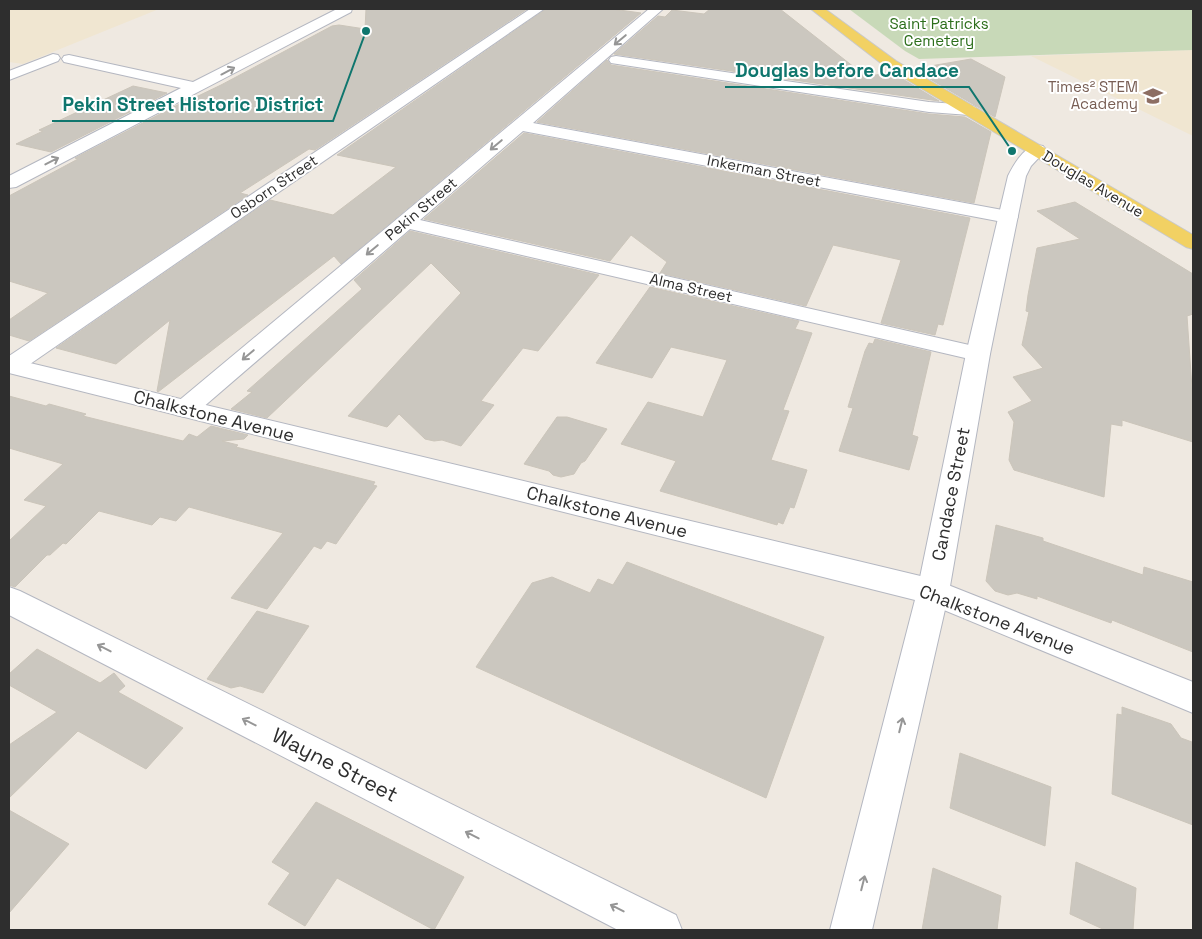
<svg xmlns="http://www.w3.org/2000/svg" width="1202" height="939" font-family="'Space Grotesk',sans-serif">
	<rect width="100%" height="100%" fill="#efe9e1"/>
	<g fill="#f0e6d1">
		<polygon points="9,9 159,9 23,64 9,62"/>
		<polygon points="1193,50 1193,136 1031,56"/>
	</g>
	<polygon fill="#c8d9b8" points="849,9 1193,9 1193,50 919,59 905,51"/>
	<g fill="#cbc7bf" stroke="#cbc5ba">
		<polygon points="366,9 527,9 315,150 309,149 240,193 248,195 29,341 9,335 9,320 48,293 9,281 9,196 78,159 75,158 191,98 194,98 221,85 332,26 339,25 365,29"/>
		<polygon points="546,9 612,9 641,13 341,264 334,256 158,392 157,391 170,320 116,364 56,348 270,200 333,215 396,167 337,155"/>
		<polygon points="710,9 780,9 859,71 863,70 871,76 891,72 939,101 614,54 658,16 665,17 672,10 704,14"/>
		<polygon points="971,59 1005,77 995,117 913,69"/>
		<polygon points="607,60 611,65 929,114 965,117 991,132 974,203 537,122"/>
		<polygon points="133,86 167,93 51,152 16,144 43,131 39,130"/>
		<polygon points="524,133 970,218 943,325 938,324 935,335 881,323 901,260 833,245 806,306 660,273 667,262 631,235 610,261 424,219"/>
		<polygon points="1075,202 1193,274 1193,314 1187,316 1193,403 1193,442 1122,420 1122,426 1111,424 1104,497 1014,470 1009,460 1014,422 1008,412 1032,401 1013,377 1043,368 1022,345 1029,312 1026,311 1028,295 1037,248 1080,239 1037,211"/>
		<polygon points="410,231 599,275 538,351 523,348 481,401 494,405 461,446 442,440 434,441 425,439 399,414 387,427 348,416 461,293 431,263 267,418 231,409 252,392 247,391 362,289 354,280"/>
		<polygon points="650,287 799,321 795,329 812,333 783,410 789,411 771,460 807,470 794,508 790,507 783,524 778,522 777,525 660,491 676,461 621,444 648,402 703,417 727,360 671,347 652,378 596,363"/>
		<polygon points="875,339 931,352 912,435 918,437 909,470 839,451 853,408 848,407 865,351 869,343 873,344"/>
		<polygon points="9,396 46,406 49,404 86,414 83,416 183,441 189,434 197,437 211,426 248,435 244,439 222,441 238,445 236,447 375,482 373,485 377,486 336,544 327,541 321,549 314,546 267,609 231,598 283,533 189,507 176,521 160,517 152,525 99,511 66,544 63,543 50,555 47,555 15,587 9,585 9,541 46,506 24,500 63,464 9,448"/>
		<polygon points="557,417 567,417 607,429 585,461 581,463 574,474 561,477 553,475 549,471 524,464"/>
		<polygon points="996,525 1043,538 1043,541 1143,575 1144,567 1193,582 1193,652 1112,620 1111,623 1037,596 1037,599 1017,593 1008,595 995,591 986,581"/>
		<polygon points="627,562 824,637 766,798 476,667 532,583 552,577 590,593 598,579 613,585"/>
		<polygon points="257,611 309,626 263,693 240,686 231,688 207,679"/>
		<polygon points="37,649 100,683 114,673 125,686 118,692 183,728 146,769 78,731 9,798 9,745 57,712 9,685 9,674"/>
		<polygon points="1122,707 1171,724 1181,738 1192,742 1193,825 1112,794 1117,714 1122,715"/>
		<polygon points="960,753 1051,787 1045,846 950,808"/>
		<polygon points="316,802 464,877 434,930 337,878 305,926 268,904 290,873 272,862"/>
		<polygon points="9,810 69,844 9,913"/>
		<polygon points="1076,862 1136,888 1133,930 1105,930 1070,914"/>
		<polygon points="933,868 1001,896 997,930 922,930"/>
	</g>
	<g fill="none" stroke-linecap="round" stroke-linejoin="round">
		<defs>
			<g id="minor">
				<polygon points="337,9 352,9 351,12 16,187 9,188 9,176 181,88 64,62 62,59 64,56 69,55 193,82"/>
				<polygon points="530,9 544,9 20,371 9,373 9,356"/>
				<polygon points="649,9 663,9 533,123 1008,211 1015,213 1018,217 1015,221 1008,223 523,131 420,220 978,347 986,349 990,354 986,359 978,361 410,229 194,415 185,417 176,415 172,409 176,403"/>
				<polygon points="53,54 58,55 60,58 58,61 9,80 9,71"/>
				<polygon points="616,56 929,102 969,105 975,107 977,110 975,113 969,115 929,112 611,63 609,60 611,57"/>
				<polygon points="9,587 20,591 676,915 682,930 618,930 9,615"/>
			</g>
			<path id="tertiary" d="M1037,145l6,1 3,4 -15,16 -5,10 -36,178 -41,238 -77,338h-42l87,-338 49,-238 42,-178c6,-12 15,-28 29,-31z"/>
			<polygon id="secondary" points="9,358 933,579 1193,682 1193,713 927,603 9,373"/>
			<polygon id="primary" points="811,9 825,9 896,61 1193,235 1193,249 1186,247 886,67"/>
		</defs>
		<use href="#minor" stroke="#b4b7c1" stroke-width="2"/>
		<use href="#tertiary" stroke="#b4b7c1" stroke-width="2"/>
		<use href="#secondary" stroke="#b4b7c1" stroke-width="2"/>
		<use href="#primary" stroke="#c9c9c9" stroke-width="2"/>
		<use href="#minor" fill="#fff" fill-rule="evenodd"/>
		<use href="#tertiary" fill="#fff" fill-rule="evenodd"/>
		<use href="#secondary" fill="#fff" fill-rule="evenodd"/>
		<use href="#primary" fill="#f2d163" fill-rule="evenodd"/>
	</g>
	<defs><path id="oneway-shaft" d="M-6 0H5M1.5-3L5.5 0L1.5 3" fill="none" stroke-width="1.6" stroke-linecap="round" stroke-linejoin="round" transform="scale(1.25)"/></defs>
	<g stroke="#969696">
		<use href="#oneway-shaft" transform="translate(620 40) rotate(140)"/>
		<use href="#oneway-shaft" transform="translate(228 71) rotate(-28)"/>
		<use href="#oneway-shaft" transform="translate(496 145) rotate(140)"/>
		<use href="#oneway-shaft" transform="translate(52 161) rotate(-27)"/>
		<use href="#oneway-shaft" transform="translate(372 250) rotate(140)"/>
		<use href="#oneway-shaft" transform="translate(248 355) rotate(140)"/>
		<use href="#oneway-shaft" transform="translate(104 648) rotate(-153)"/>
		<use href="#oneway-shaft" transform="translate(249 722) rotate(-153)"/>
		<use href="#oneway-shaft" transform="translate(901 725) rotate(-76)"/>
		<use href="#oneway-shaft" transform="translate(472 835) rotate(-153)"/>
		<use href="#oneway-shaft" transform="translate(863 883) rotate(-76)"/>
		<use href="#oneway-shaft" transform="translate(617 908) rotate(-153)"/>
	</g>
	<defs>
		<symbol id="school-bare" viewBox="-9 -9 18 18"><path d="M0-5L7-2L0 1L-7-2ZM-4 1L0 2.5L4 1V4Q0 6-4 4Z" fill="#8d6e63" stroke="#fff" stroke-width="2.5" paint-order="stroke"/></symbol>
	</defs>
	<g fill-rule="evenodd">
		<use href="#school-bare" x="1139" y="82" width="28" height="28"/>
	</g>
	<g text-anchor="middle" stroke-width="4" stroke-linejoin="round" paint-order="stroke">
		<g font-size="15" fill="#2c6e1b" stroke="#fff">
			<text x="939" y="29">Saint Patricks<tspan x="939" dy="17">Cemetery</tspan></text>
		</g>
		<g font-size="15" fill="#785e54" stroke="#fff" text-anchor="end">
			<text x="1138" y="92">Times² STEM<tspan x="1138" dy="17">Academy</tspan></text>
		</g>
		<g font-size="15" fill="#2e2e2e" stroke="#fff">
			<text transform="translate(764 171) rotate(11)" y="5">Inkerman Street</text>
			<text transform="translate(1093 184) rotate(31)" y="5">Douglas Avenue</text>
			<text transform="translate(274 187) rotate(-34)" y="5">Osborn Street</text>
			<text transform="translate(421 209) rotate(-40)" y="5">Pekin Street</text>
			<text transform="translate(691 288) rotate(13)" y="5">Alma Street</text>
		</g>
		<g font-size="18" fill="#2e2e2e" stroke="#fff">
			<text transform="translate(214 416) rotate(14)" y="6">Chalkstone Avenue</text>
			<text transform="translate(951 494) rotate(-79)" y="6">Candace Street</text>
			<text transform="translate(607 512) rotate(14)" y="6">Chalkstone Avenue</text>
			<text transform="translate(997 620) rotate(21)" y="6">Chalkstone Avenue</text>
		</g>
		<g font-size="21" fill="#2e2e2e" stroke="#fff">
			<text transform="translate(335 765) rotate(27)" y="7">Wayne Street</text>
		</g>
	</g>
	<path fill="none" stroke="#0f766e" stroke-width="2" d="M1012 151L969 87H725M366 31L333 121H52"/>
	<g fill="#0f766e" stroke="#fff" stroke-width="2">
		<circle cx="1012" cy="151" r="5"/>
		<circle cx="366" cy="31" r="5"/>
	</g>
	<g font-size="19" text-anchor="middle" font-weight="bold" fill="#0f766e" stroke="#fff" stroke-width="4" stroke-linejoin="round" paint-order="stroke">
		<text x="847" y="77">Douglas before Candace</text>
		<text x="193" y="111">Pekin Street Historic District</text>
	</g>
	<rect width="1202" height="939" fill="none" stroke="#2e2e2e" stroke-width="20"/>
</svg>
